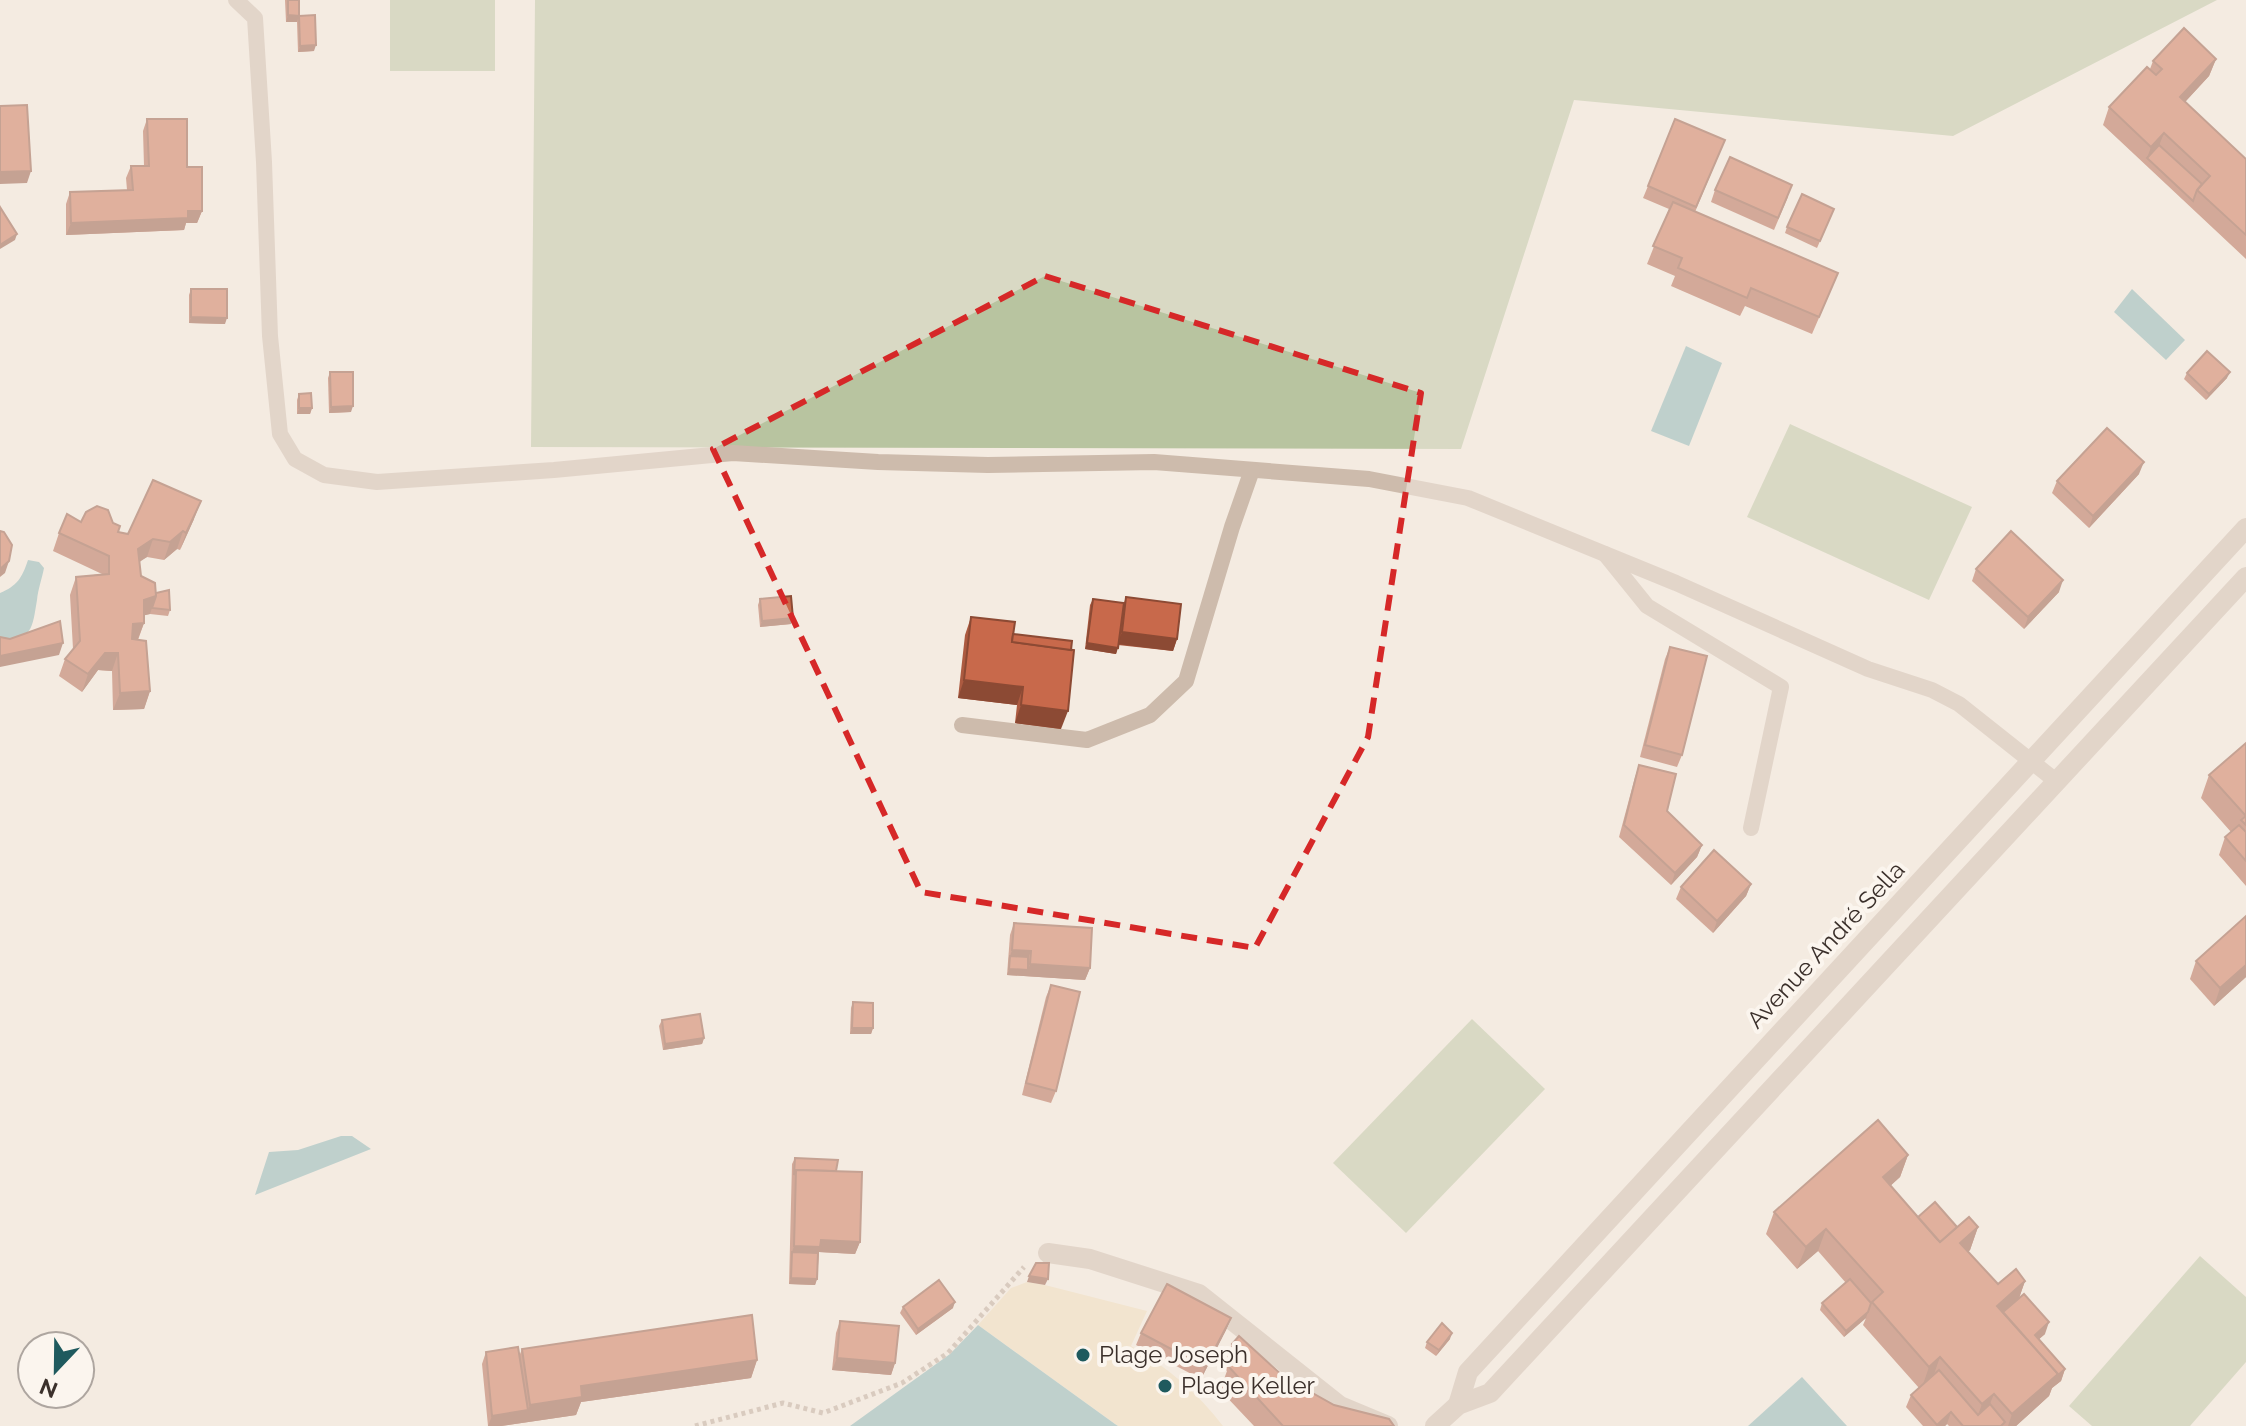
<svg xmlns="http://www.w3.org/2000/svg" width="2246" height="1426" font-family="Raleway,sans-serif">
	<rect width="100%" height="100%" fill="#f4ebe1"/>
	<g fill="#b8c4a0">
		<rect x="390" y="0" width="105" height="71"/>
		<polygon points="535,0 2217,0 1953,136 1574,100 1461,449 531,447"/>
		<polygon points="1790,424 1972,507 1929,600 1747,517"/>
		<polygon points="1472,1019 1545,1089 1406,1233 1333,1163"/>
		<polygon points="2200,1256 2246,1297 2246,1362 2190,1426 2092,1426 2069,1406"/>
	</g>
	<path fill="#efdcb8" d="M1027,1282l18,3 102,26 -16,35c36,21 67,47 92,80h-105l-140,-101 33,-37z"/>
	<g fill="#7fb0b2">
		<polygon points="2132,289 2185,340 2166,360 2114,312"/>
		<polygon points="1686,346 1722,363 1689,446 1651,431"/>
		<path d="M28,560l11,2 5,6c-2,11 -6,21 -7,32 -5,29 -4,39 -37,42v-49c17,-7 22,-15 28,-33z"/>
		<polygon points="341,1136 352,1136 371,1149 255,1195 269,1152 298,1150"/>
		<polygon points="978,1325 1115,1424 1118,1426 850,1426 950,1354"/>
		<polygon points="1802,1377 1847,1426 1748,1426"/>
	</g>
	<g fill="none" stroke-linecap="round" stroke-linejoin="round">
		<polyline stroke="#b9a596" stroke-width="5" stroke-dasharray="4 4" stroke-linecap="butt" points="695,1426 783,1403 823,1413 902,1383 948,1353 1024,1267"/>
		<g stroke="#cdbbac" stroke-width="16">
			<polyline points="236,0 255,18 264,162 270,336 280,434 295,459 324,475 377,482 554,470 733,453 878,462 988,465 1154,462 1369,479 1468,498 1676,583 1868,669 1932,690 1959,704 2056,781"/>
			<polyline points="1605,554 1647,606 1781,687 1751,828"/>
			<polyline points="962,725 1087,740 1150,715 1186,681 1232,527 1252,470"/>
		</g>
		<g stroke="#cdbbac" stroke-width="20">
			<polyline points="1048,1253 1090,1259 1199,1294 1340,1406 1388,1426"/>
			<polyline points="1458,1405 1468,1372 2246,528"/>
			<polyline points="1435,1426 1458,1405 1490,1393 2246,577"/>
		</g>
	</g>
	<g fill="#ac5a40">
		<polygon points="285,0 299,0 299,16 314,51 298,52 297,22 286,22"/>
		<polygon points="2216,59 2209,76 2185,102 2246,159 2246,259 2103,125 2109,107 2150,69 2153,61"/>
		<polygon points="147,119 187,167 202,211 197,223 186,223 184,230 66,235 66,204 70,192 127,190 126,178 131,166 144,166 143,131"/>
		<polygon points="1720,152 1695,212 1831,290 1812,334 1745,306 1740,316 1671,286 1675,276 1647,264 1669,209 1643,198 1648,186"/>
		<polygon points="1715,190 1788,197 1774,230 1711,202"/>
		<polygon points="1834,209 1817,248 1785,233 1787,227"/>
		<polygon points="191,289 225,324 189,323 189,295"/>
		<polygon points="330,372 351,412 329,413 328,378"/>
		<polygon points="2187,373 2227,378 2206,400 2184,379"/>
		<polygon points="299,394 312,408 310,414 297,414 297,400"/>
		<polygon points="2139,474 2089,528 2052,493 2057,481"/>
		<polygon points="194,519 180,550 177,549 164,560 147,557 139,561 141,576 170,610 168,616 150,614 144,615 144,623 138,640 150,691 144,709 113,710 112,671 98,670 82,692 59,676 65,659 73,649 70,595 76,577 102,574 53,551 59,533 81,522 113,523 118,532 128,534"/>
		<polygon points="1976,569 2059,592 2024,629 1972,581"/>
		<polygon points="1126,597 1177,639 1173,651 1118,645 1116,654 1085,649 1090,605 1093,599 1124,603"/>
		<polygon points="760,599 793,618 791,624 760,627 758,605"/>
		<polygon points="971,617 1013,634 1061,729 1015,723 1017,705 958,698 965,635"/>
		<polygon points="1670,647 1682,755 1677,767 1640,757 1665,659"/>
		<polygon points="2246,743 2246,886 2219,855 2225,837 2231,832 2201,798 2209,775"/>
		<polygon points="1639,765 1667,811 1702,845 1697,857 1671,885 1619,837 1635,777"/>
		<polygon points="1751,884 1746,896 1713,933 1676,899 1681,887"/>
		<polygon points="2246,916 2246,977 2214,1006 2190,979 2196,961"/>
		<polygon points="1014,923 1090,968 1085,980 1007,975 1010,935"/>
		<polygon points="1051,985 1056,1091 1051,1103 1022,1095 1046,997"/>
		<polygon points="853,1002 873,1028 871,1034 850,1034 851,1008"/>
		<polygon points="662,1020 704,1038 702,1044 663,1050 659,1026"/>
		<polygon points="1908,1155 1900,1177 1890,1186 1918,1217 1957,1227 1978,1227 1970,1250 1968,1252 1998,1284 2025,1281 2019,1298 2045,1334 2039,1339 2065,1369 2061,1381 2052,1388 2049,1396 2016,1426 1949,1426 1947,1424 1945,1426 1923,1426 1906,1407 1911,1395 1919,1388 1863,1325 1866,1318 1844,1337 1820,1310 1822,1303 1846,1283 1818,1251 1797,1269 1766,1234 1774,1212"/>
		<polygon points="795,1158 836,1171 860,1242 855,1254 819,1252 817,1279 815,1285 789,1284 792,1164"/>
		<polygon points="903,1307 953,1308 916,1335 900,1313"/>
		<polygon points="1231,1318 1226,1330 1201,1379 1136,1345 1141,1333"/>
		<polygon points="840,1321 895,1363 891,1375 832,1370 836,1333"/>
		<polygon points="1450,1339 1436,1356 1425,1348 1427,1342"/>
		<polygon points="1232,1344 1284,1377 1334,1405 1394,1426 1254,1426 1220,1390 1227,1371 1223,1367"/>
		<polygon points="522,1349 757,1360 751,1378 581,1402 576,1415 501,1426 488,1426 482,1364 486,1352 520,1354"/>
	</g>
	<g fill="#8c4a34">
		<polygon points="288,15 299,16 297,22 286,22"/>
		<polygon points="316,45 314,51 298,52 300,46"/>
		<polygon points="2216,59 2209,76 2173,115 2180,97"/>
		<polygon points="2164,133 2157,151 2147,158 2151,147"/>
		<polygon points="31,171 27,183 0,184 0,172"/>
		<polygon points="188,211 202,211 197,223 186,223 184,230 66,235 71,223"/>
		<polygon points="17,234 15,240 0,249 0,245"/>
		<polygon points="191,317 227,318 225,324 189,323"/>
		<polygon points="2230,372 2227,378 2206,400 2209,394"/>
		<polygon points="353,406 351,412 329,413 331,407"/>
		<polygon points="299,408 312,408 310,414 297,414"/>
		<polygon points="2144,462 2139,474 2089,528 2093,516"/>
		<polygon points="201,501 194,519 180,550 186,533"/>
		<polygon points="183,531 177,549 164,560 170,542"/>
		<polygon points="153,539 147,557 132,567 138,549"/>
		<polygon points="9,561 5,573 0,577 0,569"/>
		<polygon points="2063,580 2059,592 2024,629 2028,617"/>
		<polygon points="156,596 150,614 137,617 144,600"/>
		<polygon points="793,618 791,624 760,627 762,621"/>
		<polygon points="144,623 137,641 126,641 133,624"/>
		<polygon points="1122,632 1177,639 1173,651 1117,644"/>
		<polygon points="63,643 59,655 0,667 0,656"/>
		<polygon points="1087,643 1118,648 1116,654 1085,649"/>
		<polygon points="105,653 118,653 112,671 98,670 82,692 88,674"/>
		<polygon points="964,680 1023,687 1017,705 958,698"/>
		<polygon points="150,691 144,709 113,710 120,693"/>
		<polygon points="1021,705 1068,711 1061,729 1015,723"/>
		<polygon points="1702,845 1697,857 1671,885 1675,873"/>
		<polygon points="1751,884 1746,896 1713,933 1717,921"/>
		<polygon points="1012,950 1031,951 1026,963 1010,956"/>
		<polygon points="1030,964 1090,968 1085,980 1007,975 1009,969 1028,970"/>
		<polygon points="2246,965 2246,977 2214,1006 2220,988"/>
		<polygon points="852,1028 873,1028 871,1034 850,1034"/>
		<polygon points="704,1038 702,1044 663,1050 665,1044"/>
		<polygon points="1908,1155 1900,1177 1875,1200 1883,1177"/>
		<polygon points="1978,1227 1970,1250 1952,1266 1960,1243"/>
		<polygon points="1826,1229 1818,1251 1797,1269 1806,1247"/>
		<polygon points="821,1240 860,1242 855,1254 819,1252 816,1259 792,1252 794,1246"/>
		<polygon points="1029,1276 1048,1279 1045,1285 1027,1282"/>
		<polygon points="791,1278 817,1279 815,1285 789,1284"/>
		<polygon points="2025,1281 2017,1304 1998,1321 1997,1306"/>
		<polygon points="955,1302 953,1308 916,1335 918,1329"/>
		<polygon points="1868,1312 1866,1318 1844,1337 1846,1331"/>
		<polygon points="1231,1318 1226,1330 1201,1379 1205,1367"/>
		<polygon points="2049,1322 2045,1334 2030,1347 2035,1335"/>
		<polygon points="1452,1333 1450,1339 1436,1356 1439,1350"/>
		<polygon points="1940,1357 1932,1380 1921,1390 1929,1367"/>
		<polygon points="837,1358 895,1363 891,1375 832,1370"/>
		<polygon points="757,1360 751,1378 581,1402 576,1415 501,1426 488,1426 492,1416 528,1410 530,1405 581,1386"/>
		<polygon points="2065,1369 2061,1381 2052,1388 2049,1396 2016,1426 2008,1426 2012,1414 2058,1374"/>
		<polygon points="1994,1394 1985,1416 1974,1426 1982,1404"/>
		<polygon points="1951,1412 1947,1424 1945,1426 1937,1426"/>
	</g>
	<g fill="#c8694b" stroke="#8c4a34" stroke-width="2">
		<polygon points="288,0 299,0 299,16 315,15 316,45 300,46 299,16 288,15"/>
		<polygon points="2184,28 2216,59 2180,97 2246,159 2246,235 2197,190 2210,176 2164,133 2151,147 2109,107 2147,67 2156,75 2162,69 2153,61"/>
		<polygon points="27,105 31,171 0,172 0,106"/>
		<polygon points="147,119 187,119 187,167 202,167 202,211 188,211 188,218 71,223 70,192 133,190 131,166 149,166"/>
		<polygon points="1675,119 1725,140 1696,207 1648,186"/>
		<polygon points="2159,145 2202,184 2197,190 2193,201 2147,158"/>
		<polygon points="1730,157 1792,185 1778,218 1715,190"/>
		<polygon points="1802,194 1834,209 1820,241 1787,227"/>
		<polygon points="1673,202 1838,273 1819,317 1751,288 1747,298 1678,268 1682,258 1653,246"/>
		<polygon points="0,207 17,234 0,245"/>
		<polygon points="191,289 227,289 227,318 191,317"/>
		<polygon points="2207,351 2230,372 2209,394 2187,373"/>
		<polygon points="330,372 353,372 353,406 331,407"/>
		<polygon points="311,393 312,408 299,408 299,394"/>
		<polygon points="2107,428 2144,462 2093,516 2057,481"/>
		<polygon points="153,480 201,501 186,533 183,531 170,542 153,539 138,549 141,576 155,583 156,596 144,600 144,623 133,624 132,639 146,641 150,691 120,693 118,653 105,653 88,674 65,659 80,641 76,577 109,574 109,556 59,533 67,514 81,522 86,512 97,506 108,510 113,523 120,526 118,532 128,534"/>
		<polygon points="0,531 4,532 12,545 9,561 0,569"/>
		<polygon points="2011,531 2063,580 2028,617 1976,569"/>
		<polygon points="169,590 170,610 152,608 156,596 156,593"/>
		<polygon points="791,596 793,618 762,621 760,599"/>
		<polygon points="1126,597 1181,604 1177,639 1122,632"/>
		<polygon points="1093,599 1124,603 1118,648 1087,643"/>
		<polygon points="971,617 1015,622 1012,642 1074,650 1068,711 1021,705 1023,687 964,680"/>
		<polygon points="60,621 63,643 0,656 0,637 10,639"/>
		<polygon points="1013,634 1072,641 1071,650 1012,642"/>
		<polygon points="1670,647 1707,656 1682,755 1645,745"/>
		<polygon points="2246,743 2246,825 2241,820 2246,816 2209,775"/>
		<polygon points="1639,765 1676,774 1667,811 1702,845 1675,873 1624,825"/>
		<polygon points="2239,825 2246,832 2246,861 2225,837"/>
		<polygon points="1714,850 1751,884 1717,921 1681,887"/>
		<polygon points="2246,916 2246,965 2220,988 2196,961"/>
		<polygon points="1014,923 1092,928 1090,968 1030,964 1031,951 1012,950"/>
		<polygon points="1010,956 1028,957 1028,970 1009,969"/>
		<polygon points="1051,985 1080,992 1056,1091 1026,1083"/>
		<polygon points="853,1002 873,1003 873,1028 852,1028"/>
		<polygon points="700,1014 704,1038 665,1044 662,1020"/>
		<polygon points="1878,1120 1908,1155 1883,1177 1937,1239 1940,1242 1969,1217 1978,1227 1960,1243 1998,1284 2016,1269 2025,1281 1997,1306 2058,1374 2012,1414 1994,1394 1982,1404 1940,1357 1929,1367 1872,1302 1883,1292 1826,1229 1806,1247 1774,1212"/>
		<polygon points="795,1158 838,1160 836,1171 796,1170 794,1175"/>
		<polygon points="796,1170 862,1172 860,1242 821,1240 820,1247 794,1246"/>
		<polygon points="1935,1202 1957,1227 1940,1242 1918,1217"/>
		<polygon points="792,1252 818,1253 817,1279 791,1278"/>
		<polygon points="1036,1263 1049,1263 1048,1279 1029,1276"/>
		<polygon points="1850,1279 1871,1303 1868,1312 1846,1331 1822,1303"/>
		<polygon points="939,1280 955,1302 918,1329 903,1307"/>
		<polygon points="1167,1284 1231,1318 1205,1367 1141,1333"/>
		<polygon points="2024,1294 2049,1322 2035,1335 2065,1369 2057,1376 2058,1374 2003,1312"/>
		<polygon points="752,1315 757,1360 581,1386 582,1397 530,1405 522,1349"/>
		<polygon points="840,1321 899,1326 895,1363 837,1358"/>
		<polygon points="1442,1323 1452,1333 1439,1350 1427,1342"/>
		<polygon points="1239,1336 1284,1377 1334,1405 1389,1419 1394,1426 1283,1426 1229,1367 1241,1355 1232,1344"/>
		<polygon points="518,1347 528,1410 492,1416 486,1352"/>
		<polygon points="1939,1370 1978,1415 1990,1404 2005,1422 2001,1426 1963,1426 1951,1412 1937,1425 1911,1395"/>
	</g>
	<path d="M0 0H2246V1426H0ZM1045,276l376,117 -53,344 -113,211 -334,-56 -208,-443z" fill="#f4ebe1" fill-opacity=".55" fill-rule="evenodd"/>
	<path fill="none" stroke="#d62828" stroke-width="6" stroke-dasharray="16 10" stroke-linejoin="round" d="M1045,276l376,117 -53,344 -113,211 -334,-56 -208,-443z"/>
	<g fill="#1f5a5e" stroke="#fbf5ee" stroke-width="3">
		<circle cx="1083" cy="1355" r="8"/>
		<circle cx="1165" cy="1386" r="8"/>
	</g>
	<g text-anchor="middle" stroke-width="8" stroke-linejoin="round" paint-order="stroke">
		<g font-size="24" fill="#3b302b" stroke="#fbf5ee">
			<text transform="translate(1826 945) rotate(-47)" y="8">Avenue André Sella</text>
		</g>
		<g font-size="24" fill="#3b302b" stroke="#fbf5ee" text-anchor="start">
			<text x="1099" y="1363">Plage Joseph</text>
			<text x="1181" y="1394">Plage Keller</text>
		</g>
	</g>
	<g transform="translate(56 1370) rotate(202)"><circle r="38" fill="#fbf5ee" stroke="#aea6a0" stroke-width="2"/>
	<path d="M0-6L14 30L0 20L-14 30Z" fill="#1f5a5e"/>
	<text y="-12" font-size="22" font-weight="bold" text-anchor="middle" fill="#3b302b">N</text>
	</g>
</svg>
